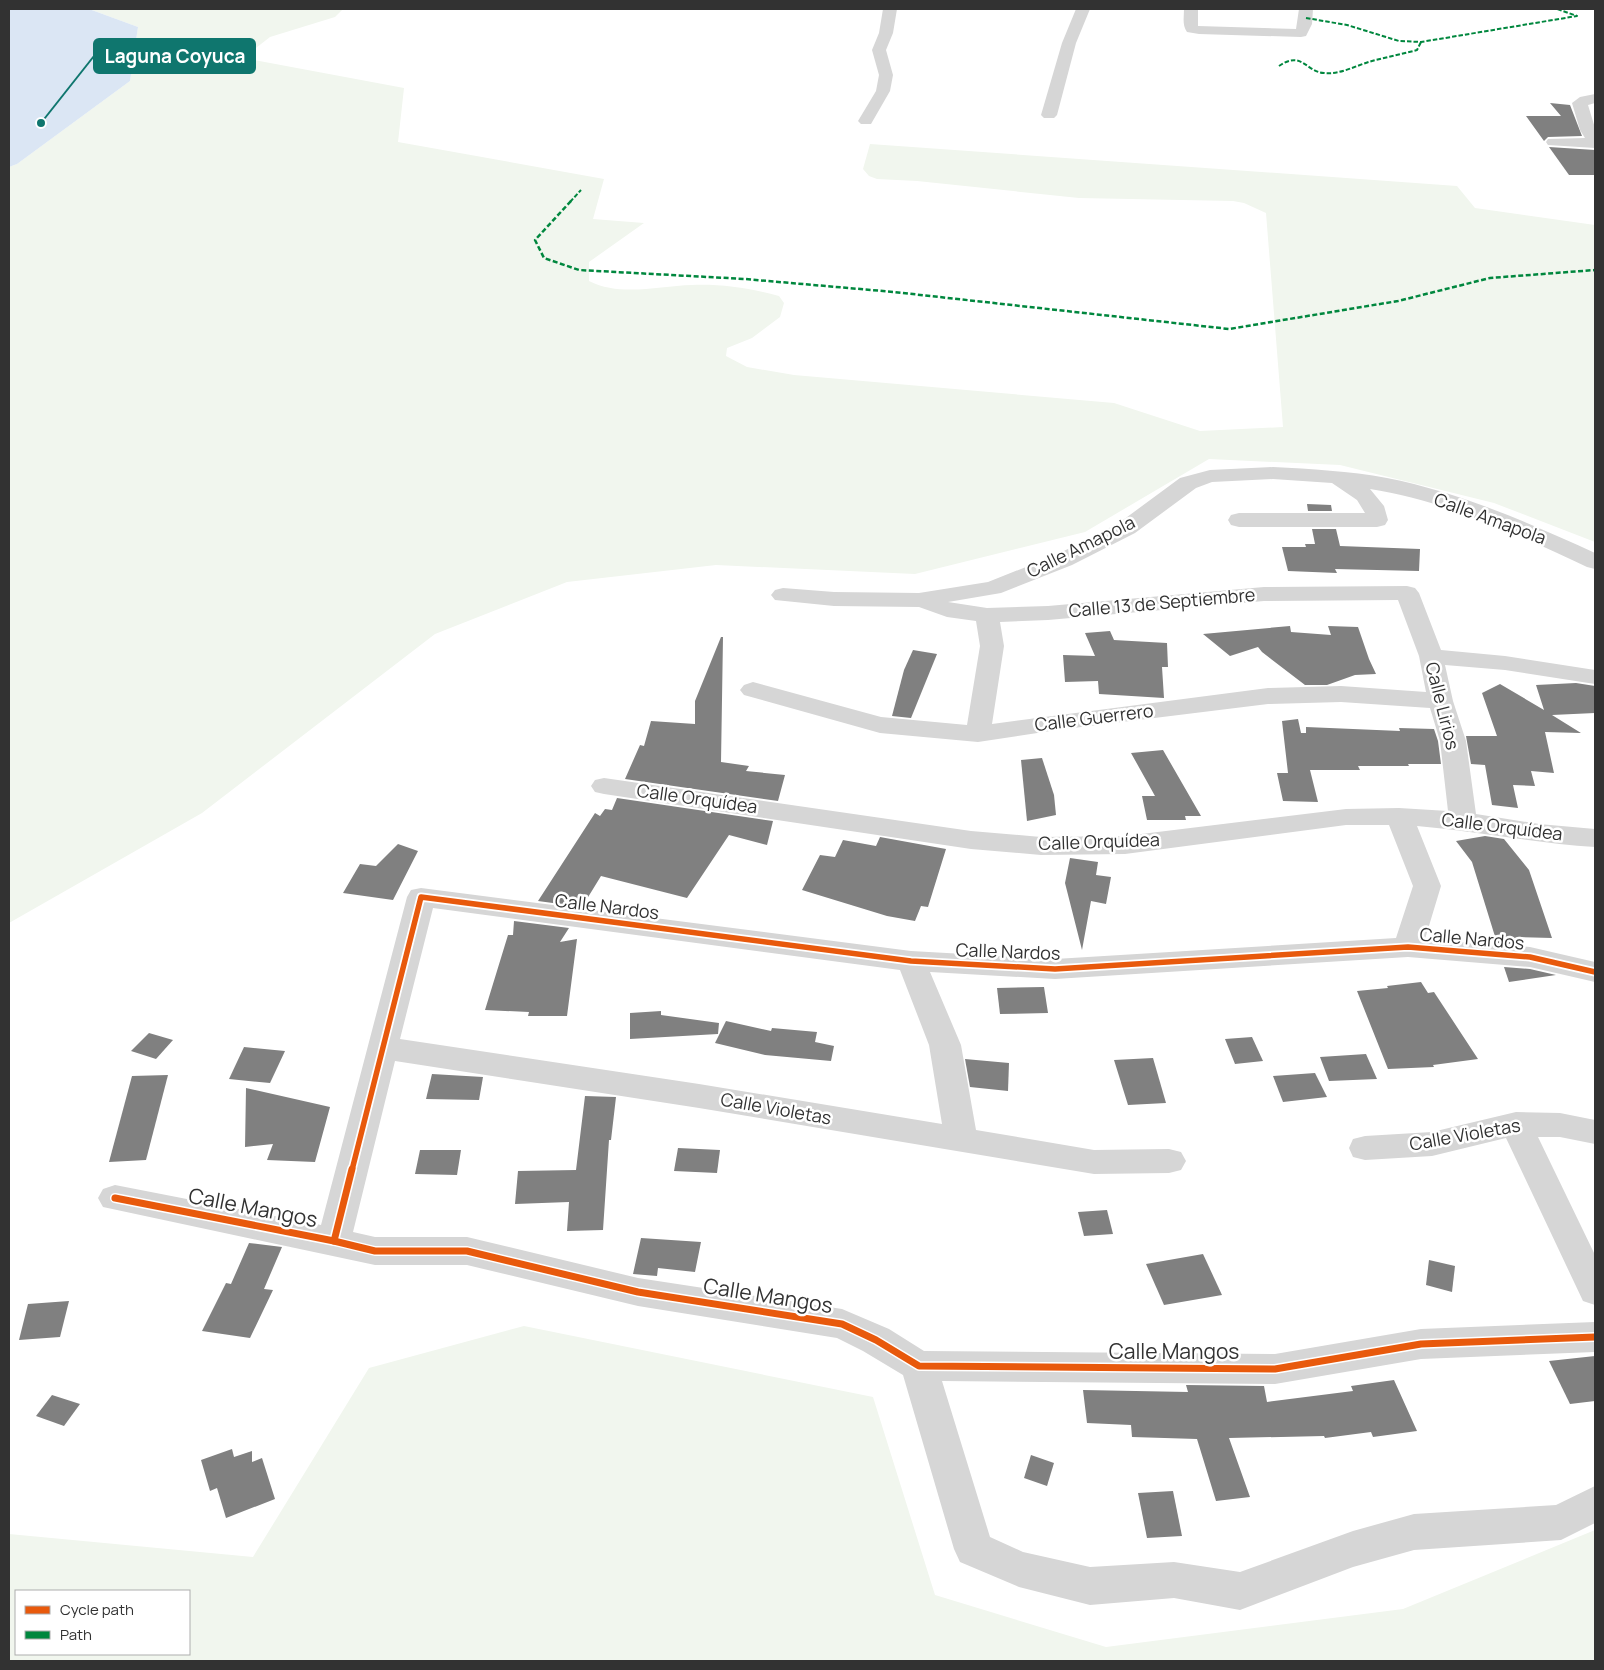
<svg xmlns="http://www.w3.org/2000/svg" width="1604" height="1670" font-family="Manrope,sans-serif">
	<rect width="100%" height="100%" fill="#fff"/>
	<g fill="#f1f6ee" fill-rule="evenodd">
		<path d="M89,9h254l-8,8 -65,20 -27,21 161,30 -6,54 206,37 -11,40 51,4 -55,39v19c32,16 69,5 103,4 30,-1 58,3 87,11l5,7 -4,14 -28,21 -25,10 -1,8 21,11 47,8 320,28 86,28 83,-4 -17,-214 -22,-10 -11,-2 -154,-3 -162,-17 -40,-2 -8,-3 -6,-7 7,-25 587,42 18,22 120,17v317l-101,-39 -154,-38 -131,-6 -124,73 -170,42 -199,-9 -149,17 -132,52 -233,179 -193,110v-756l8,-3 113,-83 8,-54z"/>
		<path d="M524,1326l349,71 62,198 171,52 297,-38 192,-79v131h-1586v-127l244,23 116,-189zM16,1591h173v63h-173z"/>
	</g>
	<polygon fill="#dbe6f4" points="9,9 89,9 138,27 130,81 17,164 9,167"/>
	<g fill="#808080">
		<polygon points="1550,103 1570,105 1582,136 1548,137 1544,141 1526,116 1561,116"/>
		<polygon points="1549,147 1595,150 1595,175 1569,175"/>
		<polygon points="1307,504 1331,505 1332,511 1308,511"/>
		<polygon points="1312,529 1336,529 1340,546 1420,549 1419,571 1335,569 1337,573 1288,571 1282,547 1306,547 1305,544 1315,544"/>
		<polygon points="1290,626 1291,632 1331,635 1328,626 1358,627 1369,659 1376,674 1355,675 1327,685 1305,685 1262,652 1258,647 1230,656 1203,634"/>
		<polygon points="1110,631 1114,640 1167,643 1168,667 1162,667 1164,698 1099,694 1098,681 1065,682 1063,655 1095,656 1085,633"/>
		<polygon points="721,637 723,637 721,762 749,766 746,771 785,775 778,801 625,779 640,745 644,746 651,721 695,724 695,701"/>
		<polygon points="913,650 937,654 911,718 892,716 904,670"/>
		<polygon points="1576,683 1595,686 1595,713 1552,715 1581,733 1545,732 1554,773 1531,771 1535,786 1513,785 1518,808 1492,805 1485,765 1471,764 1466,736 1497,736 1482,693 1500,684 1544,710 1536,685"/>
		<polygon points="1298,719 1301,733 1306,733 1306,727 1400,731 1399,728 1434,729 1438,741 1441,764 1408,764 1409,766 1358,766 1360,770 1310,770 1318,802 1283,801 1277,773 1288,773 1282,721"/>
		<polygon points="1163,750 1201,816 1185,816 1186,820 1147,820 1142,796 1155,796 1131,753"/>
		<polygon points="1042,758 1054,795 1056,815 1027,821 1021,760"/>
		<polygon points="617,798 773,821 767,845 729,835 687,898 601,876 582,907 538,901 595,813 600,816 605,809 612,810"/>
		<polygon points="1485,836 1504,839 1529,870 1552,938 1517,937 1525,945 1497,943 1472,862 1456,841"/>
		<polygon points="880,837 946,849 928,907 921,906 915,921 887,916 802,890 820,855 835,857 843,840 876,846"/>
		<polygon points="398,844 418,851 393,900 343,893 360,864 376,866"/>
		<polygon points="1070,858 1098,862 1096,875 1111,877 1106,904 1091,901 1082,950 1065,883"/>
		<polygon points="514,921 569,928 560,942 577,939 567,1016 528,1016 529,1012 485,1010 508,935 513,935"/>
		<polygon points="1504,967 1530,969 1556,975 1509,982"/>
		<polygon points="1421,982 1428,993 1434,992 1478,1059 1433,1065 1434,1067 1388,1069 1357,991 1388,988 1387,986"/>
		<polygon points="1044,987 1048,1013 1000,1014 997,988"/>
		<polygon points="661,1011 661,1015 719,1023 718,1034 630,1039 630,1013"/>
		<polygon points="726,1021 771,1031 772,1028 817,1032 815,1042 834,1046 831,1061 765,1055 715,1043"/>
		<polygon points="149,1033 173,1040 156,1059 131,1051"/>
		<polygon points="1252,1037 1263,1061 1235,1064 1225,1039"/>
		<polygon points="244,1047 285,1051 270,1083 229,1079"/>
		<polygon points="1366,1054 1377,1079 1329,1081 1320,1057"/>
		<polygon points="1153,1058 1166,1103 1128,1105 1114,1060"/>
		<polygon points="965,1059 1009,1063 1008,1091 970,1087"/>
		<polygon points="1315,1073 1327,1097 1283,1102 1273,1076"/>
		<polygon points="432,1074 483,1077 479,1100 426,1099"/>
		<polygon points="168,1075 146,1160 109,1162 132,1076"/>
		<polygon points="246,1088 330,1107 315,1162 267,1160 273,1144 245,1147"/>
		<polygon points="585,1096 616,1097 611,1140 609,1140 603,1230 567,1231 569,1202 515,1204 518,1171 576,1170"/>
		<polygon points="678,1148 720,1150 717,1173 674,1171"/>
		<polygon points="420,1150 461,1150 457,1175 415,1174"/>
		<polygon points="1107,1210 1113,1234 1084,1236 1078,1212"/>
		<polygon points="641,1238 701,1242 695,1272 658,1268 657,1276 633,1274"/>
		<polygon points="249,1243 282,1247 264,1289 273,1290 250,1338 202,1331 226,1283 231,1284"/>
		<polygon points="1203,1254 1222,1295 1164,1305 1146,1264"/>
		<polygon points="1429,1260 1455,1266 1452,1292 1426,1285"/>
		<polygon points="69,1301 60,1337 19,1340 28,1304"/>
		<polygon points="1595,1356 1595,1401 1570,1404 1549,1361"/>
		<polygon points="1394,1380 1417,1431 1373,1437 1371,1432 1325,1438 1324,1436 1229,1438 1250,1497 1216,1501 1197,1439 1132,1437 1131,1425 1087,1423 1083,1390 1188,1392 1186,1385 1264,1386 1267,1402 1353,1391 1351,1386"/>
		<polygon points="52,1395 80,1404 64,1426 36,1416"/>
		<polygon points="232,1449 234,1457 252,1451 252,1462 262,1458 275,1499 226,1518 217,1488 210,1491 201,1460"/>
		<polygon points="1031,1455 1054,1463 1047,1486 1024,1478"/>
		<polygon points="1173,1491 1182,1536 1147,1538 1138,1493"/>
	</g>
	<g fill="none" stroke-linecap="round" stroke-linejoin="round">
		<g fill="#d6d6d6" fill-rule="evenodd">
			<polygon points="883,9 897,9 893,33 886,50 893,75 890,91 871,124 861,124 858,121 876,91 879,75 872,50 879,33"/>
			<polygon points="1076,9 1090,9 1076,43 1057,115 1054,118 1044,118 1041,115 1062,43"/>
			<path d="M1184,9h14v17l98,3 3,-20h14l-1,15 -6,12 -5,1 -102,-3 -12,-2c-5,-7 -3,-15 -3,-23z"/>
			<polygon points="1595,94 1595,103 1588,105 1595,128 1595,148 1548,145 1546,142 1548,139 1585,138 1580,130 1572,103 1580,97"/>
			<path d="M1273,467c38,2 76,4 114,11 71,14 143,45 208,75v16l-8,-2c-67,-32 -144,-67 -217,-78l14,17 4,14 -3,5 -8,2h-138l-8,-2 -3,-5 3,-5 8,-2h126l-8,-13 -25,-17 -59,-4 -61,3 -16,6 -61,45 -63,32 -71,28 -53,9 39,6 61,-2 216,-19 143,-1 8,2 4,5 22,57 64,6 90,14v14l-90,-14 -60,-5 8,36 13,40 10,73 63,10 56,5v18c-60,-4 -119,-16 -178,-21l24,60 -16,53 105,8 65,15v20l-65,-15 -122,-10 -353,22 -125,-7 31,73 15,85 118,20 75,-1 12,3 5,9 -5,9 -12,3 -75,1 -395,-66 -304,-47 -42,171 22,5h92l171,41 204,31 47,20 35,22 351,3 146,-25 174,-7v30l-174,7 -146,25 -333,-3 48,156 33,15 67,15 84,-5 66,10 113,-41 61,-17 142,-9 39,-19v37l-34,17 -147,10 -61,17 -113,43 -66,-12 -84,7 -71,-18 -59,-25 -6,-13 -51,-174 -40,-24 -26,-13 -199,-32 -171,-41h-92l-272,-58 -5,-9 5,-9 12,-4 206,40 86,-328 4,-7 10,-2 490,63 144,8 341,-21 17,-52 -24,-61h-43l-221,29 -84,1 -70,-6 -367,-55 -9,-2 -4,-6 4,-6 9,-2 367,53 70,6 84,-1 221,-27 53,-1 49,3 -8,-70 -10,-33 -89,-6 -73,2 -211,26 -79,12 -98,-9 -136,-38 -4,-5 4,-5 9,-3 128,35 86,8 13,-79 -4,-25 -29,-4 -28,-10 -85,-1 -59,-6 -4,-5 4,-5 8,-2 51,4 85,1 69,-11 68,-27 63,-32 61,-45 30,-8zM1398,600l21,56 7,36 -85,-6 -73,2 -276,36 12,-78 -4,-24 48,-2 216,-19zM433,908l467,62 29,75 13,79 -243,-40 -299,-45z"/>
			<polygon points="1516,1112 1560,1113 1595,1120 1595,1144 1560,1137 1538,1137 1595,1255 1595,1305 1583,1301 1506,1138 1432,1156 1365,1160 1353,1157 1349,1148 1353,1139 1365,1136 1432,1132"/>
		</g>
		<g stroke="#00873e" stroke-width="2" stroke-dasharray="4.5 2" stroke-linecap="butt">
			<polyline points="1306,18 1347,25 1399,41 1421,42 1577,16 1557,9"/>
			<path d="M1279,66c23,-16 27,6 45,7 16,2 33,-8 48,-12 15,-4 30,-7 45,-11l4,-8"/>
			<polyline points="570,202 581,190"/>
		</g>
		<polyline stroke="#00873e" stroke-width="2.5" stroke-dasharray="5 2.5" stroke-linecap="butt" points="571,201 535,240 544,258 579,270 745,279 894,292 1229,329 1398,301 1490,278 1595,270"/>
		<defs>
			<polyline id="cycleway-far1" points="352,1170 421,897 911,961 1055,969 1408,947 1530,957 1595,972"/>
			<g id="cycleway">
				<polyline points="115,1198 334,1241 375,1251 467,1251 638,1292 842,1324 876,1340 919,1366 1275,1369 1421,1344 1595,1337"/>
				<polyline points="334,1241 352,1169"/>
			</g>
		</defs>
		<use href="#cycleway-far1" stroke="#fff" stroke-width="9"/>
		<use href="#cycleway" stroke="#fff" stroke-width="10"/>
		<use href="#cycleway-far1" stroke="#e8590c" stroke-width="5.5"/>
		<use href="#cycleway" stroke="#e8590c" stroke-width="7"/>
	</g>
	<g text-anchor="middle" stroke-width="5" stroke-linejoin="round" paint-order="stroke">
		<g font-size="18" fill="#323232" stroke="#fff">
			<text transform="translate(1490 519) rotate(20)" y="6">Calle Amapola</text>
			<text transform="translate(1081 547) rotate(-26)" y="6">Calle Amapola</text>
			<text transform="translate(1162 603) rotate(-5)" y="6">Calle 13 de Septiembre</text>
			<text transform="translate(1442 706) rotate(76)" y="6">Calle Lirios</text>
			<text transform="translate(1094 718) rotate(-7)" y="6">Calle Guerrero</text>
			<text transform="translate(697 799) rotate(8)" y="6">Calle Orquídea</text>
			<text transform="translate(1502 827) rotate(7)" y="6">Calle Orquídea</text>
			<text transform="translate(1099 842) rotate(-2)" y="6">Calle Orquídea</text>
			<text transform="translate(607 907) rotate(7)" y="6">Calle Nardos</text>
			<text transform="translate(1472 939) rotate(5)" y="6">Calle Nardos</text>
			<text transform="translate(1008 952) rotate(2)" y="6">Calle Nardos</text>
			<text transform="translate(776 1109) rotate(10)" y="6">Calle Violetas</text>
			<text transform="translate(1465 1135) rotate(-10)" y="6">Calle Violetas</text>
		</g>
		<g font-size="21" fill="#323232" stroke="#fff">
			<text transform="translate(253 1208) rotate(11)" y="7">Calle Mangos</text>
			<text transform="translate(768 1296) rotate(9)" y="7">Calle Mangos</text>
			<text x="1174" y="1359">Calle Mangos</text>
		</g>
	</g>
	<path fill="none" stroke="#0f766e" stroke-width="2" d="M41 123L94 56"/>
	<circle fill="#0f766e" stroke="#fff" stroke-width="2" cx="41" cy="123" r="5"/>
	<rect fill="#0f766e" stroke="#0f766e" stroke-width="2" x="94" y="39" width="161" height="34" rx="5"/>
	<g font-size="19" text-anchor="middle" font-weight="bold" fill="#fff">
		<text x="175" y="63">Laguna Coyuca</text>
	</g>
	<rect width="1604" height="1670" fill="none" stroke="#323232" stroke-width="20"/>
	<rect x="15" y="1590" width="175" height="65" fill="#ffffff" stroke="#adadad"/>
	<rect x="25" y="1606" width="25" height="8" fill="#e8590c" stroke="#adadad"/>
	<text x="60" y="1615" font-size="15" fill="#323232">Cycle path</text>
	<rect x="25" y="1631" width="25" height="8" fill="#00873e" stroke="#adadad"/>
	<text x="60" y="1640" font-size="15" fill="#323232">Path</text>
</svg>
